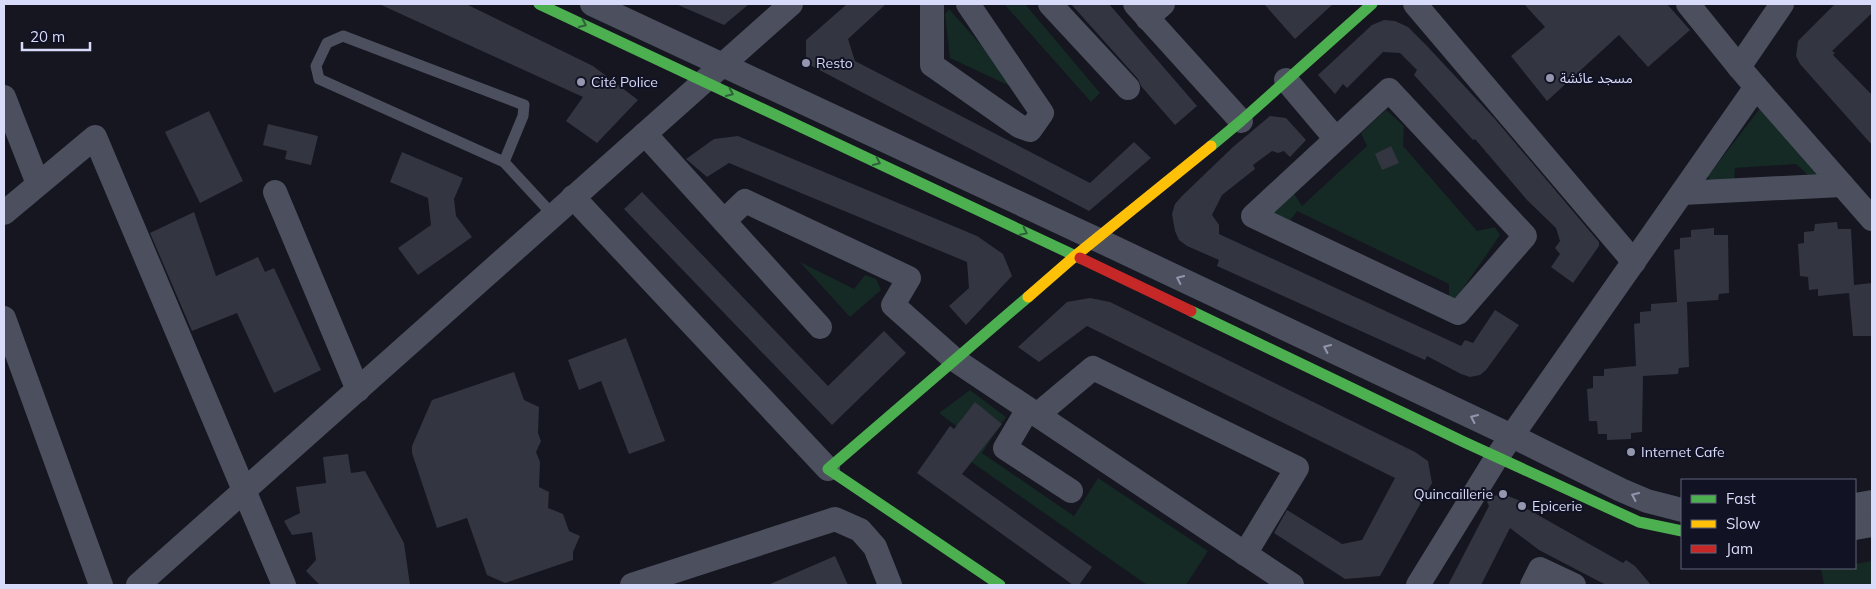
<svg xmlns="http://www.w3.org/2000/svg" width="1876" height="589" font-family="Mulish,'Noto Sans Arabic',sans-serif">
	<rect width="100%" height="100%" fill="#15161f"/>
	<g fill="#152925">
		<polygon points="1004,4 1025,4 1100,93 1091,102"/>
		<polygon points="949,9 1023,92 950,58 945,14"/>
		<polygon points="1761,107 1825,173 1813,180 1796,164 1735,168 1734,182 1710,184 1708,176"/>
		<polygon points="1386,110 1404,126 1403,146 1477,231 1495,227 1500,235 1453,303 1449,301 1449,284 1297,211 1288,223 1271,215 1293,192 1302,206 1367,146 1361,133"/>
		<polygon points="800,262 854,289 865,275 876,279 881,290 850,317"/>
		<polygon points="970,390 1006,417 982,453 1074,516 1098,478 1208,551 1186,585 1147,585 970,461 980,444 939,413"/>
		<polygon points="1872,561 1872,585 1824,585 1821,569 1855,568 1855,564"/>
	</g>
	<g fill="#333541">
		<polygon points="379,4 466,4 593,66 638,100 597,143 566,121 583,97"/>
		<polygon points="676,4 749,4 724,25"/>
		<polygon points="847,4 886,4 848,39 855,61 1090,183 1134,142 1151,158 1089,211 806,63 806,40"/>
		<polygon points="1071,4 1109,4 1197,106 1175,125 1141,86 1138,79"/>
		<polygon points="1264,4 1333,4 1295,39"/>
		<polygon points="1524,4 1667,4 1690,30 1648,67 1619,35 1547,101 1511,56 1545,27"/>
		<polygon points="1835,4 1872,4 1872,13 1832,51 1835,53 1833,55 1872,95 1872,145 1800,64 1796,56 1798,41"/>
		<polygon points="1384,20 1395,21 1408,27 1427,46 1495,119 1599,242 1599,246 1573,283 1551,267 1560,254 1555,248 1560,241 1556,228 1527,200 1475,139 1473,140 1414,75 1417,70 1400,53 1383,52 1347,88 1343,84 1335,94 1318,75 1372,25"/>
		<polygon points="209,111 243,181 200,203 165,132"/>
		<polygon points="1270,116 1286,118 1306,140 1290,157 1284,151 1278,153 1272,151 1253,165 1255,169 1222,195 1212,215 1219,225 1219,234 1461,346 1465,340 1473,343 1495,310 1519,325 1486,370 1480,375 1470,377 1461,374 1427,356 1425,360 1217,266 1219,260 1187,246 1179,240 1175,231 1172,214 1175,204 1182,196 1233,147"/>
		<polygon points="268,124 318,136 311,165 285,159 287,151 263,145"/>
		<polygon points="738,136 977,236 1003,254 1012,276 966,325 949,306 969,288 967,262 729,163 707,177 686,159 714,139"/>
		<polygon points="1391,146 1399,163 1382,170 1375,154"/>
		<polygon points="402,152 463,178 454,199 456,216 472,237 418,275 398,248 431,225 428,198 390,182"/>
		<polygon points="642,192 828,386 884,331 906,353 832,425 624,209"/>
		<polygon points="194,212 216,276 258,257 265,272 274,268 321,370 274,393 237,313 192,331 150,233"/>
		<polygon points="1837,222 1838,229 1851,229 1854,285 1872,283 1872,336 1853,336 1849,293 1818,296 1818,289 1809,290 1808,277 1800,276 1798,244 1804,243 1804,232 1814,231 1815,224"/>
		<polygon points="1714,228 1714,235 1728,235 1729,293 1719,294 1718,300 1687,302 1689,367 1679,368 1678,374 1643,376 1642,432 1631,433 1631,439 1607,440 1607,434 1598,434 1597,421 1589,421 1587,389 1593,388 1593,376 1604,376 1604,369 1636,366 1634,324 1640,323 1640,312 1651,311 1651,304 1677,302 1674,250 1680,249 1680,238 1691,237 1691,230"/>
		<polygon points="1090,298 1110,302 1415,452 1428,461 1432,483 1380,576 1345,579 1274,533 1287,510 1342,544 1362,540 1395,478 1087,326 1039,362 1018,347 1067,302"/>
		<polygon points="626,338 665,441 629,454 601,381 579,390 568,360"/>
		<polygon points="514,372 524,400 539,407 538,433 541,441 536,452 540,462 539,487 549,492 548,508 563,514 569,531 580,536 573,552 573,560 505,583 487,575 467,518 437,528 412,453 412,446 432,400"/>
		<polygon points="975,402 1002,424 962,474 1092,567 1079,585 1073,585 917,473 950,426 954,429"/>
		<polygon points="348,454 351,473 365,471 404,543 410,585 320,585 306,571 316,560 312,532 292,535 284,521 300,513 296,487 326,483 323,457"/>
		<polygon points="1503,494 1523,502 1522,506 1623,563 1626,560 1635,566 1651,585 1606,585 1539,550 1510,528 1481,585 1448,585 1489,506 1487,502 1494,496"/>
		<polygon points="835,556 848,585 768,585"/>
	</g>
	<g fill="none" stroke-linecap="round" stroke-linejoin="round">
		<polyline stroke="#4b4f5e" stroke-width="11" points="504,162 523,116 524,105 343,36 327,43 316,66 319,79 504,162 553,215"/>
		<g stroke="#4b4f5e" stroke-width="24">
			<polyline points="592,4 1096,239 1512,436 1621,490 1647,501 1682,510"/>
			<polyline points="932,4 932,65 1019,126 1030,130 1042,113 968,4"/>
			<polyline points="1050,4 1128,88"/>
			<polyline points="1135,4 1241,121"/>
			<polyline points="1415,4 1634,262"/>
			<polyline points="1688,4 1739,67"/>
			<polyline points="1147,18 1163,4"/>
			<polyline points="1286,80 1335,138"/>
			<polyline points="1756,87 1872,219"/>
			<polygon points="1389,90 1525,236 1458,313 1253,216"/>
			<polyline points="4,97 38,184"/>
			<polyline points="645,134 820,327"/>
			<polyline points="275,192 358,390"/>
			<polyline points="1682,193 1842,185"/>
			<polyline points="573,197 828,469"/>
			<polyline points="4,213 95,137 284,585"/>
			<polyline points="724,221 745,201 909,278 893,305 955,360 1292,585"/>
			<polyline points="4,318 101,585"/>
			<polyline points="1028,409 1005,448 1071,491"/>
			<polyline points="1037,415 1093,368 1297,468 1245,554"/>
			<polyline points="1855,505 1872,502"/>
			<polyline points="1855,528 1872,525"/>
			<polyline points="138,585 791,4"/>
			<polyline points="632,585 835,519 860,530 875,547 890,585"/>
			<polyline points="1418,585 1497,457 1756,87 1739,67 1782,4"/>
			<polyline points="1532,585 1540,569 1574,585"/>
		</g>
		<g stroke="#4caf50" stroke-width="11">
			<polyline points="539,4 1080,258"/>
			<polyline points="1211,146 1241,121 1372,4"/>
			<polyline points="1191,311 1464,442 1639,522 1682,531"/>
			<polyline points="1000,585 828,469 1028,297"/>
		</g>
		<polyline stroke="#ffc107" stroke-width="11" points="1028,297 1075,256 1211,146"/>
		<polyline stroke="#c62828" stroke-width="11" points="1080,258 1191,311"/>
	</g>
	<defs><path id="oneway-chevron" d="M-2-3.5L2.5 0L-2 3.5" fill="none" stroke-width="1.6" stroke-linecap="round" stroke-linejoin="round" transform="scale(1.25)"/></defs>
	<g stroke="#2e603a">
		<use href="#oneway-chevron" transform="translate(583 24) rotate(25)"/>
		<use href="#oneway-chevron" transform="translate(730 93) rotate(25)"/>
		<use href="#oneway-chevron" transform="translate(877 162) rotate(25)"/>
		<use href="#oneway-chevron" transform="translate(1024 232) rotate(26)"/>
	</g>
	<g stroke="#9296ac">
		<use href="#oneway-chevron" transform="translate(1180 279) rotate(-155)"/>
		<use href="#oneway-chevron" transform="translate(1327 348) rotate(-155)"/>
		<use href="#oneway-chevron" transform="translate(1474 418) rotate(-155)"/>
		<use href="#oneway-chevron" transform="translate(1635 496) rotate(-156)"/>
	</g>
	<g fill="#9497ad" stroke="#111223" stroke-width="2">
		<circle cx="806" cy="63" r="5"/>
		<circle cx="1550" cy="78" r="5"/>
		<circle cx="581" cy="82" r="5"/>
		<circle cx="1631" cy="452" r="5"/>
		<circle cx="1503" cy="494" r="5"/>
		<circle cx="1522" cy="506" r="5"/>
	</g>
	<g text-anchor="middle" stroke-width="4" stroke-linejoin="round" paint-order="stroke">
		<g font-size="14" fill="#d8dcfa" stroke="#111223" text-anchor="start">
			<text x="816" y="68">Resto</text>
			<text x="1560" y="83">مسجد عائشة</text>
			<text x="591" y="87">Cité Police</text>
			<text x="1641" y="457">Internet Cafe</text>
			<text x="1493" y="499" text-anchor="end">Quincaillerie</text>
			<text x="1532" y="511">Epicerie</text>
		</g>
	</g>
	<rect width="1876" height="589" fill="none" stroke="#d8dcfa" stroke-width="10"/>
	<rect x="1681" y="479" width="175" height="90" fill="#111223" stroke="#616379"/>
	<rect x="1691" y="495" width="25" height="8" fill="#4caf50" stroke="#616379"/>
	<text x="1726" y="504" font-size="15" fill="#d8dcfa">Fast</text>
	<rect x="1691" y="520" width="25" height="8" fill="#ffc107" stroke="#616379"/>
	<text x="1726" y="529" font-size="15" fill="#d8dcfa">Slow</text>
	<rect x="1691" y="545" width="25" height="8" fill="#c62828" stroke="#616379"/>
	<text x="1726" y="554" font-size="15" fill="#d8dcfa">Jam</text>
	<path d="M22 42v8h68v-8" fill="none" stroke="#d8dcfa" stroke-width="2.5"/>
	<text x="30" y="42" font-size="15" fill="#d8dcfa" stroke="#111223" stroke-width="4" paint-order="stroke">20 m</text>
</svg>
